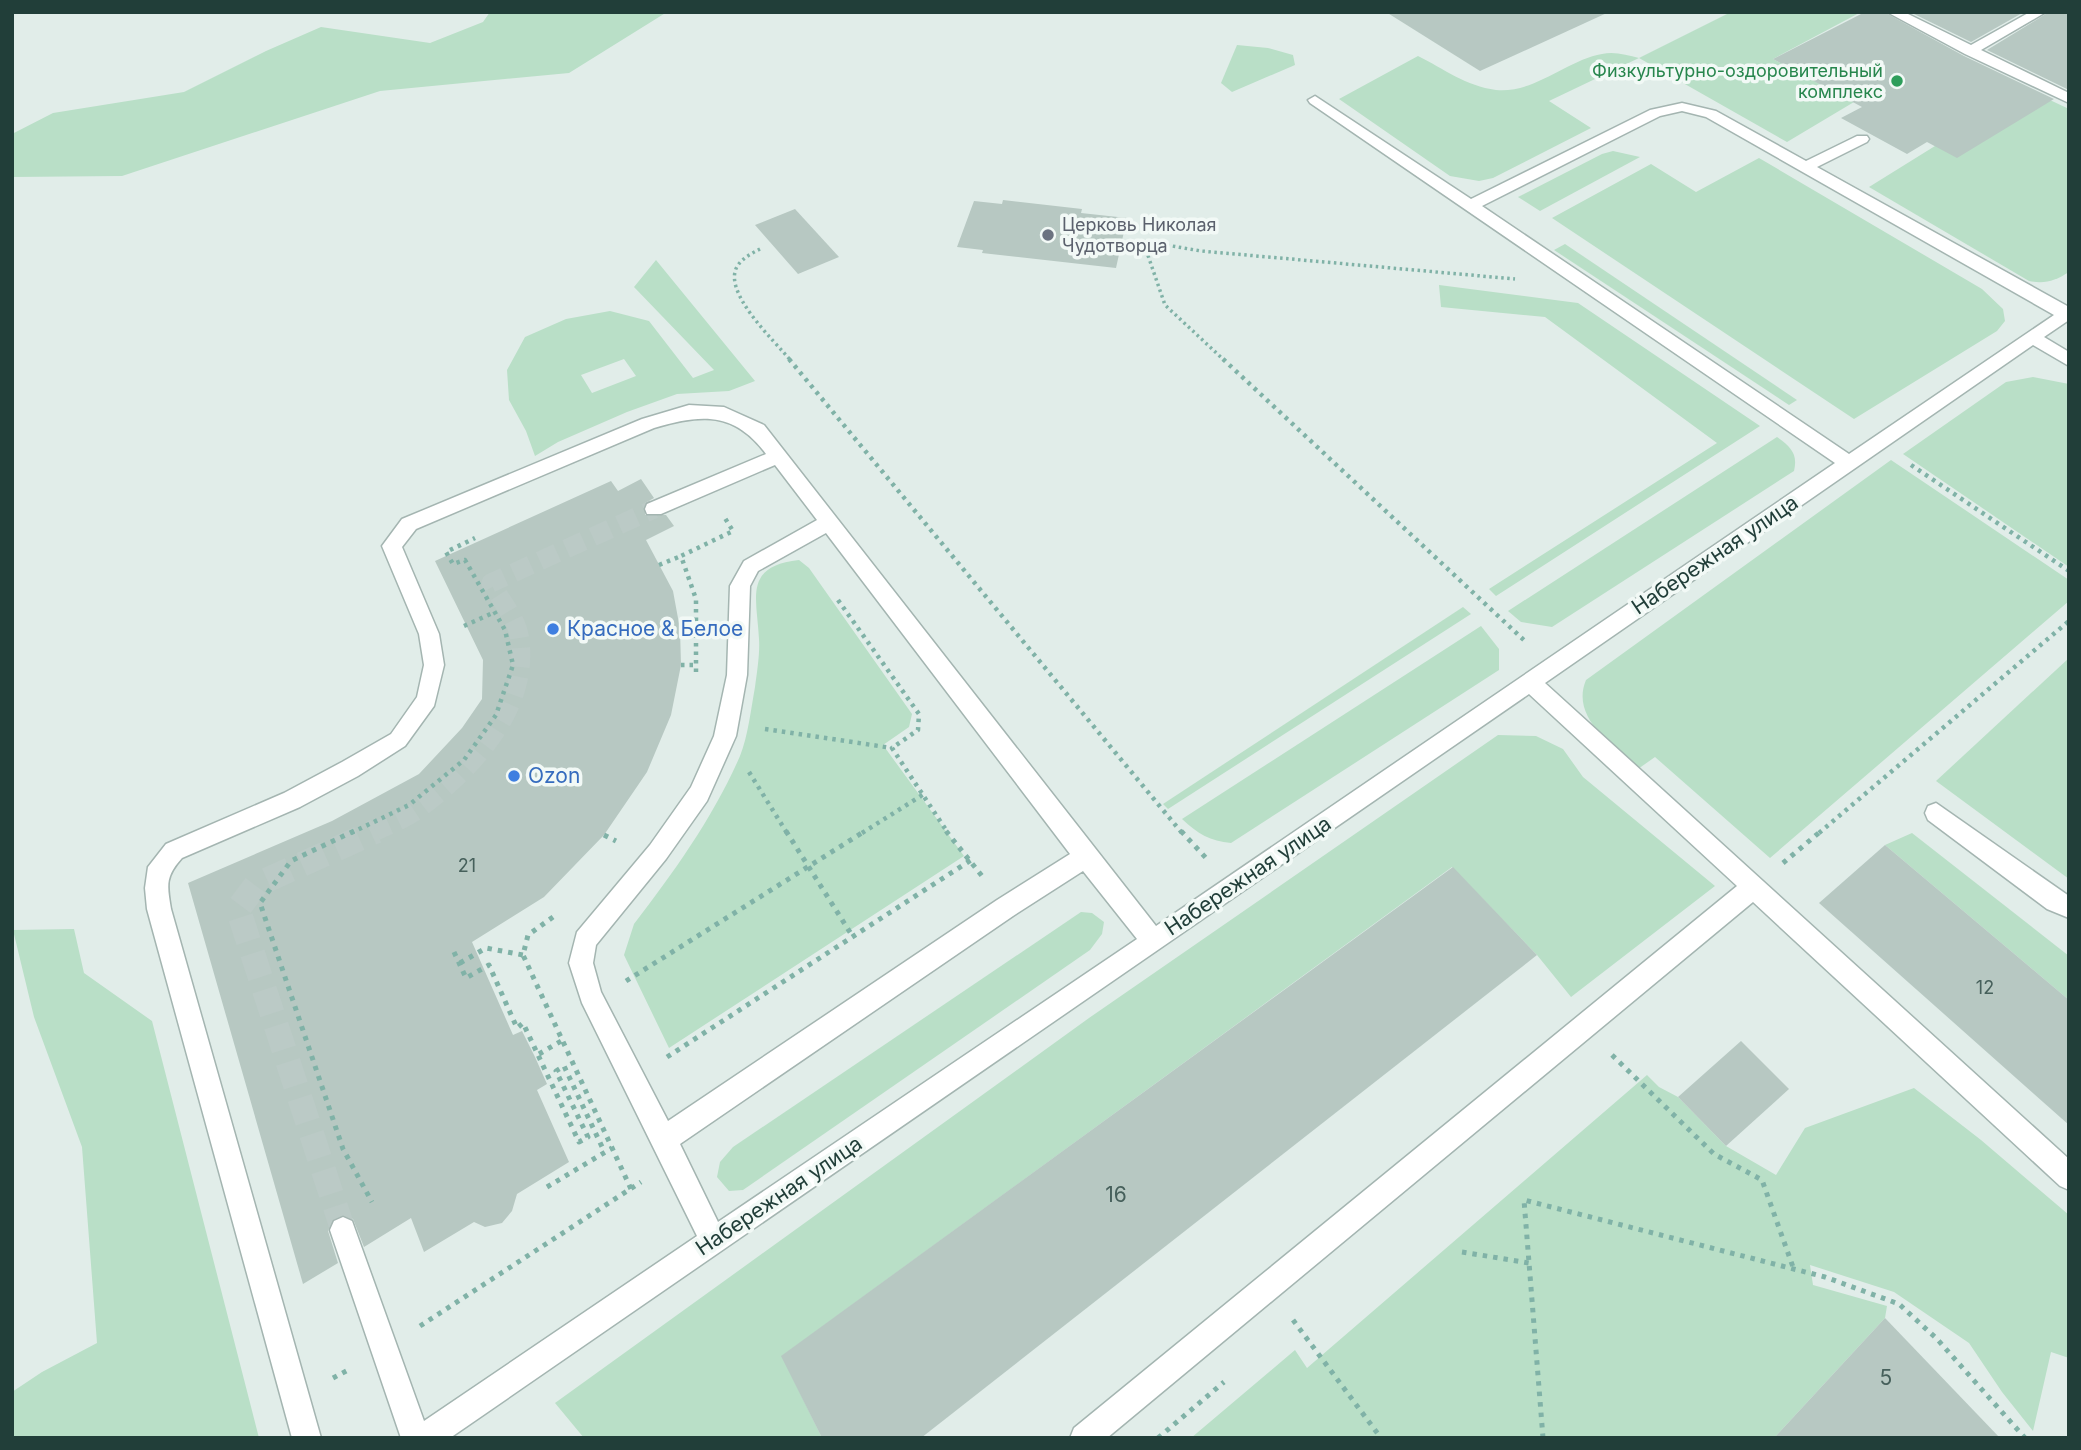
<svg xmlns="http://www.w3.org/2000/svg" width="2081" height="1450" font-family="Inter,sans-serif">
	<rect width="100%" height="100%" fill="#e1ede9"/>
	<g fill="#b9dfc7" fill-rule="evenodd">
		<polygon points="490,12 667,12 569,73 380,91 122,176 12,177 12,134 53,113 184,92 266,51 321,27 430,43 483,22"/>
		<path d="M1731,12h130l-88,47 81,43 -67,40 -148,-84 -90,43 42,27 -98,50 -14,3 -29,-5 -111,-77 79,-43c26,13 48,30 78,34 38,4 71,-30 106,-36 12,-3 25,1 37,4z"/>
		<polygon points="1237,45 1268,48 1293,55 1295,65 1232,92 1221,83"/>
		<path d="M2036,98l16,3 17,8v163c-14,9 -24,12 -40,9l-160,-94 66,-41z"/>
		<polygon points="1613,151 1640,157 1540,211 1518,197 1602,154"/>
		<polygon points="1759,158 1982,289 2003,309 2005,321 1997,331 1854,419 1552,218 1651,164 1696,192"/>
		<polygon points="1565,244 1797,400 1789,405 1554,250"/>
		<path d="M656,260l99,121 -26,10 -52,3 -50,18 -69,30 -23,14 -9,-25 -17,-31 -2,-30 18,-33 41,-18 44,-8 39,10 44,57 21,-8 -80,-83zM624,359l12,17 -44,17 -11,-18z"/>
		<polygon points="1439,285 1578,303 1760,426 1496,596 1489,589 1717,443 1545,317 1441,307"/>
		<polygon points="2033,377 2069,384 2069,567 1903,454 2006,382"/>
		<path d="M1777,437c14,10 21,17 17,34l-242,156 -31,-5 -13,-11z"/>
		<path d="M1891,460l178,120v21l-299,257 -115,-101 -17,12c-24,-23 -68,-51 -52,-89z"/>
		<path d="M799,560l10,8 103,146 -3,13 -26,18 81,111 -295,192 -45,-93 10,-31c40,-52 80,-108 106,-168 8,-20 11,-47 15,-69 2,-15 5,-33 4,-48 -2,-41 -16,-73 40,-79z"/>
		<polygon points="1463,607 1471,614 1168,809 1163,804"/>
		<path d="M1481,626l18,23v21l-268,173c-21,-2 -33,-9 -49,-24z"/>
		<polygon points="2069,658 2069,879 1936,781"/>
		<polygon points="1498,735 1536,736 1563,749 1583,777 1715,886 1571,997 1537,955 1452,867 782,1356 822,1438 584,1438 555,1403 1089,1018"/>
		<polygon points="1912,833 2069,956 2069,1000 1885,845"/>
		<polygon points="1081,912 1092,913 1104,922 1102,934 1090,950 743,1190 729,1191 717,1177 720,1162 733,1147"/>
		<polygon points="74,929 84,973 152,1021 259,1438 12,1438 12,1392 42,1372 97,1343 82,1147 34,1017 13,930"/>
		<polygon points="1647,1075 1659,1087 1678,1097 1726,1146 1776,1175 1805,1128 1914,1088 1981,1140 2069,1215 2069,1358 2051,1352 2033,1431 2002,1392 1969,1343 1894,1292 1810,1265 1813,1285 1887,1306 1885,1318 1774,1438 1191,1438 1295,1350 1307,1368"/>
	</g>
	<g fill="#b7c8c2">
		<polygon points="1386,12 1609,12 1480,71"/>
		<polygon points="1865,12 1884,12 1964,56 2054,99 1957,158 1927,142 1907,154 1841,118 1862,107 1773,59"/>
		<polygon points="1910,12 2024,12 1971,42"/>
		<polygon points="2049,12 2069,12 2069,90 1987,50"/>
		<polygon points="1003,200 1082,209 1081,213 1127,218 1116,268 982,253 983,250 957,247 974,201 1002,204"/>
		<polygon points="795,209 839,257 798,274 755,225"/>
		<polygon points="641,479 654,498 645,503 645,515 666,515 674,526 646,540 673,591 680,629 681,665 671,715 647,772 604,835 544,897 472,942 513,1035 522,1031 535,1057 547,1084 537,1090 569,1162 517,1194 512,1211 502,1223 485,1227 474,1222 424,1252 411,1218 364,1247 353,1219 344,1215 333,1219 328,1231 338,1263 303,1284 188,883 332,821 419,774 462,728 482,699 483,660 435,561 611,481 618,491"/>
		<polygon points="1885,845 2069,1000 2069,1125 1819,903"/>
		<polygon points="1453,867 1537,955 921,1438 822,1438 781,1356"/>
		<polygon points="1741,1041 1789,1089 1726,1146 1678,1097"/>
		<polygon points="1885,1318 2000,1438 1774,1438"/>
	</g>
	<g fill="none" stroke-linecap="round" stroke-linejoin="round">
		<path stroke="#bbcac6" stroke-width="19" stroke-dasharray="19 10" stroke-linecap="butt" d="M372,833c16,-8 34,-14 48,-25 52,-39 112,-101 99,-173 -3,-17 -20,-37 -28,-52l163,-74"/>
		<polyline stroke="#bbcac6" stroke-width="25" stroke-dasharray="25 13" stroke-linecap="butt" points="343,1230 238,909 256,885 376,831"/>
		<defs>
			<g id="minor">
				<polygon points="1887,12 1904,12 1971,45 2030,12 2046,12 1981,50 2069,93 2069,103 1965,54"/>
				<path d="M1315,96l156,103 179,-89 32,-7 34,8 90,50 51,-25h10l2,3 -2,3 -50,25 252,140v13l-25,17 25,15v14l-36,-21 -488,338 524,476v31l-9,-4 -307,-284 -646,536h-37l4,-10 663,-542 -208,-192 -1079,744h-49l-71,-208 4,-9 9,-4 9,4 72,200 273,-185 -115,-233 -13,-40 8,-31 73,-87 41,-58 23,-51 13,-61 3,-89 14,-25 73,-41 -42,-55 -114,49h-14l-2,-5 2,-5 119,-50c-32,-43 -65,-40 -112,-26l-238,101 -14,18 37,87 5,31 -10,41 -29,40 -47,30 -58,31 -118,51c-17,19 -15,27 -11,51l150,529h-29l-145,-529 -2,-21 3,-21 18,-23 118,-51 58,-31 49,-28 26,-37 7,-32 -5,-31 -37,-88 20,-27 240,-100 47,-14 35,2 40,18 392,501 679,-463 -525,-360 -2,-3zM1682,111l24,6 348,198 -205,139 -367,-248 178,-90zM826,533l244,321 -73,46 -329,221 -67,-129 -8,-29 3,-18 70,-86 41,-58 29,-65 11,-61 3,-89 8,-15zM1083,871l54,68 -419,283 -38,-78 333,-228z"/>
				<polygon points="1936,803 2069,896 2069,918 2047,909 1928,820 1925,813 1928,806"/>
			</g>
		</defs>
		<use href="#minor" stroke="#a4b5b1" stroke-width="3"/>
		<g stroke="#80b2a7" stroke-width="3.5" stroke-dasharray="2.5 3.5" stroke-linecap="butt">
			<path d="M760,249c-8,4 -17,9 -22,16 -18,26 37,76 53,96"/>
			<polyline points="1225,361 1165,305 1143,241 1201,251 1515,279"/>
		</g>
		<g stroke="#80b2a7" stroke-width="4.5" stroke-dasharray="3.5 5" stroke-linecap="butt">
			<polyline points="789,359 1182,833"/>
			<polyline points="1223,359 1526,642"/>
			<polyline points="1911,465 2069,571"/>
			<polyline points="659,565 681,556"/>
			<polyline points="838,600 919,714 918,730 892,748 948,833"/>
			<polyline points="464,626 495,612"/>
			<polyline points="681,665 696,665"/>
			<polyline points="696,672 696,599 681,556 733,531 723,515"/>
			<polyline points="765,729 892,748"/>
			<polyline points="749,772 787,833"/>
			<polyline points="351,833 409,805 464,760 496,715 513,665 505,630 465,560 453,564 446,552 475,538"/>
			<polyline points="862,833 924,794"/>
			<polyline points="1819,833 2069,621"/>
		</g>
		<g stroke="#80b2a7" stroke-width="5" stroke-dasharray="4.5 6" stroke-linecap="butt">
			<polyline points="354,831 291,861 260,903 343,1149 372,1202"/>
			<polyline points="786,831 853,937"/>
			<polyline points="946,831 982,876"/>
			<polyline points="1181,831 1206,858"/>
			<polyline points="604,835 616,841"/>
			<polyline points="1783,863 1821,831"/>
			<polyline points="553,917 528,935 523,955 631,1189"/>
			<polyline points="454,952 466,978 489,965 517,1028 523,1023 579,1142 588,1137 556,1071 564,1066 604,1151"/>
			<polyline points="460,963 486,948 523,955"/>
			<polyline points="626,981 865,831"/>
			<polyline points="539,1054 563,1040"/>
			<polyline points="1612,1055 1714,1154 1762,1180 1793,1267"/>
			<polyline points="667,1057 971,860"/>
			<polyline points="547,1187 612,1148"/>
			<polyline points="1462,1252 1529,1263"/>
			<polyline points="1293,1320 1381,1438"/>
			<polyline points="420,1326 641,1182"/>
			<polyline points="333,1378 350,1369"/>
			<polyline points="1158,1438 1224,1382"/>
			<polyline points="1543,1438 1524,1200 1825,1277 1899,1304 1937,1339 2025,1438"/>
		</g>
		<use href="#minor" fill="#fff" fill-rule="evenodd"/>
	</g>
	<circle fill="#2e9e5b" stroke="#f2f9f6" stroke-width="2.5" cx="1897" cy="81" r="7"/>
	<circle fill="#6b7280" stroke="#f2f9f6" stroke-width="2.5" cx="1048" cy="235" r="7"/>
	<g fill="#3f7fe0" stroke="#f2f9f6" stroke-width="2.5">
		<circle cx="553" cy="629" r="7"/>
		<circle cx="514" cy="776" r="7"/>
	</g>
	<g text-anchor="middle" stroke-width="7" stroke-linejoin="round" paint-order="stroke">
		<g font-size="18" fill="#27864d" stroke="#f2f9f6" text-anchor="end">
			<text x="1883" y="77">Физкультурно-оздоровительный<tspan x="1883" dy="21">комплекс</tspan></text>
		</g>
		<g font-size="18" fill="#5b616d" stroke="#f2f9f6" text-anchor="start">
			<text x="1062" y="231">Церковь Николая<tspan x="1062" dy="21">Чудотворца</tspan></text>
		</g>
		<g font-size="18" fill="#46605b">
			<text x="467" y="872">21</text>
			<text x="1985" y="994">12</text>
		</g>
		<g font-size="21" fill="#213e39" stroke="#f2f9f6">
			<text transform="translate(1715 555) rotate(-34)" y="7">Набережная улица</text>
			<text transform="translate(1248 876) rotate(-34)" y="7">Набережная улица</text>
			<text transform="translate(779 1196) rotate(-34)" y="7">Набережная улица</text>
		</g>
		<g font-size="21" fill="#366cbe" stroke="#f2f9f6" text-anchor="start">
			<text x="567" y="636">Красное &amp; Белое</text>
			<text x="528" y="783">Ozon</text>
		</g>
		<g font-size="21" fill="#46605b">
			<text x="1116" y="1202">16</text>
			<text x="1886" y="1385">5</text>
		</g>
	</g>
	<rect width="2081" height="1450" fill="none" stroke="#213e39" stroke-width="28"/>
</svg>
